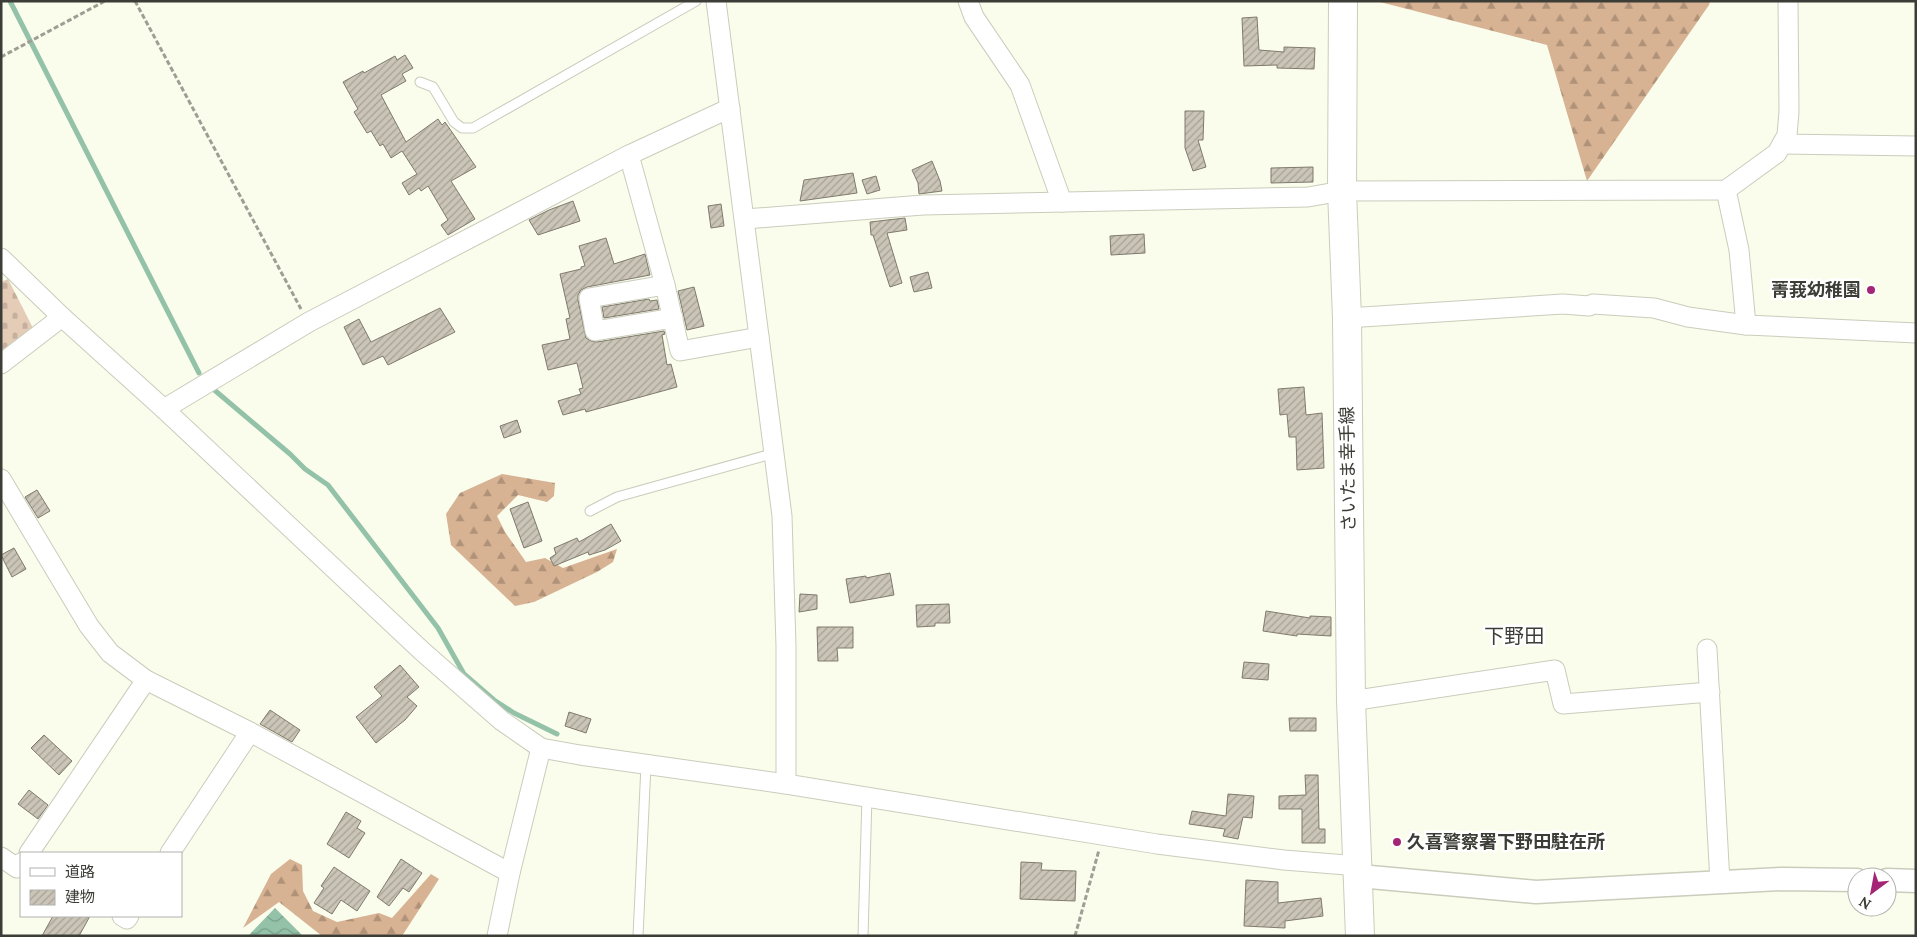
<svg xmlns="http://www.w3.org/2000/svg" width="1917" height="937" font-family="Lora,'Noto Sans JP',serif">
	<defs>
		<pattern id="forest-firs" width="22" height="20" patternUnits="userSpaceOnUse" patternTransform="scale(1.25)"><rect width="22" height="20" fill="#d7b293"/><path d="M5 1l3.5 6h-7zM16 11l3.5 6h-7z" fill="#b09279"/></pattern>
		<pattern id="cemetery-stones" width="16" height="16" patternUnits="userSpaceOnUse" patternTransform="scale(1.25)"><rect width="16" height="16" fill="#e5ccb7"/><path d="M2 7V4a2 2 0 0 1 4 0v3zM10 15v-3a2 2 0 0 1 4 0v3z" fill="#c5b09e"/></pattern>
		<pattern id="water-waves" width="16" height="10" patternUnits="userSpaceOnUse" patternTransform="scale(1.25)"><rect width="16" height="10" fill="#93c2a9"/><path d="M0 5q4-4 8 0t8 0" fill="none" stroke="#799f8a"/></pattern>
		<pattern id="building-hatch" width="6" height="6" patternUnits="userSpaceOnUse" patternTransform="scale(1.25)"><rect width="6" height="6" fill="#cbc5b7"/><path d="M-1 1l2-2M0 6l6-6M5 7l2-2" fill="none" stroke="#a6a196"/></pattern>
	</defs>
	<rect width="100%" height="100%" fill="#fafcec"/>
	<g fill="url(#forest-firs)">
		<polygon points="1710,1 1709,5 1587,181 1547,45 1380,2"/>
		<polygon points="502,474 555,483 554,496 547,502 518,495 497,516 505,532 526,562 545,558 563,568 617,549 613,562 597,572 534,602 515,606 451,545 446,514 460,493"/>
		<polygon points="290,859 302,865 303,891 313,911 337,922 379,913 392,918 431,874 439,879 402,936 322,936 279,902 243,928 271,874"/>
	</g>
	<polygon fill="url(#cemetery-stones)" points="8,279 34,330 1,357 1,282"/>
	<polygon fill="url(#water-waves)" points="275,908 303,936 248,936"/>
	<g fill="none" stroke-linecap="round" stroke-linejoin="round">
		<g stroke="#93c2a9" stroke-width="5">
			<polyline points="10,1 199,373"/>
			<polyline points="212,388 290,454 305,469 328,485 438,628 464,674 494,700 514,713 557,734"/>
		</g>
	</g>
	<g fill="url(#building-hatch)" stroke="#7f7a6c">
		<polygon points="1257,17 1259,50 1284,52 1284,47 1315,48 1314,69 1277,68 1277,65 1244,66 1242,18"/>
		<polygon points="405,55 413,68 402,74 406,81 381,95 406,142 438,119 442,125 445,122 476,167 451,181 475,219 448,235 441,225 448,220 428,186 421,191 419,188 409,195 402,183 417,174 402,151 391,158 383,144 380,146 371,131 367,133 354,112 358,109 343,82 363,71 364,73 395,56 397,60"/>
		<polygon points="1185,111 1204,111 1203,140 1198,140 1206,167 1193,171 1185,148"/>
		<polygon points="932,161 940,181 942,191 919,194 918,183 912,170"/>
		<polygon points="1313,167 1313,182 1271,183 1271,168"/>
		<polygon points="853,173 857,193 800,201 804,180"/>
		<polygon points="876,176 880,190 867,194 862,180"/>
		<polygon points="573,201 580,221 538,235 529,220 549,210"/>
		<polygon points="721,204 724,226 711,228 708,206"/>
		<polygon points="905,218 907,230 887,233 902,283 890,287 873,235 871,235 870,222"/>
		<polygon points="1144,234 1145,253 1111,255 1110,236"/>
		<polygon points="606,238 614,264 645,254 650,275 587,287 581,290 578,295 578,300 586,338 591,341 597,342 664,331 665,334 662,335 667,365 671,364 677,387 586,412 585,409 563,415 558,401 581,394 579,389 583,388 577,363 548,370 542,345 570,339 566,319 570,318 560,274 581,269 581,267 585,266 579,246"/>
		<polygon points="928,272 932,288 914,292 910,277"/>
		<polygon points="694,287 704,326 687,330 678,291"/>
		<polygon points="649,299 650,301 657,300 659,309 604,318 602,307"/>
		<polygon points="440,308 455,332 388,365 383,356 363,365 344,327 359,319 371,342"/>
		<polygon points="1304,387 1306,415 1322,413 1324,468 1297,470 1296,437 1289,437 1287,414 1280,415 1278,389"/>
		<polygon points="517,420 521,432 504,438 500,426"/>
		<polygon points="37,490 50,511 38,518 25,497"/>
		<polygon points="528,502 542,541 524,548 510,509"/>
		<polygon points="611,524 621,541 605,550 589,555 588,552 554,566 550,558 556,554 554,548 577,538 579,542"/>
		<polygon points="14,548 26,569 12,577 1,555"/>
		<polygon points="890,573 894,595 850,603 846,579 866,576 866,578"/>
		<polygon points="800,594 817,595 817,609 799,612"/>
		<polygon points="949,604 950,623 935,623 935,626 917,627 916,605"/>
		<polygon points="1266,611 1310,618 1310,616 1331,617 1331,636 1297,634 1297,636 1263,631"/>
		<polygon points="817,627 853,627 853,648 837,648 838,661 818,661"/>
		<polygon points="1244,662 1269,664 1268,680 1242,678"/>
		<polygon points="400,665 419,687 407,697 417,706 405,720 376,743 356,717 382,696 374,687"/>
		<polygon points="270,710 300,730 292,742 260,724"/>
		<polygon points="569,712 591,719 586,733 565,726"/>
		<polygon points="1289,718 1316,718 1316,731 1290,731"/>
		<polygon points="44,735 72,761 59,775 31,748"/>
		<polygon points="1305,775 1318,775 1319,829 1325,829 1325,843 1302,843 1302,809 1279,809 1279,796 1306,795"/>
		<polygon points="29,790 48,805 38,819 18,804"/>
		<polygon points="1228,794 1254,796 1252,818 1243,817 1238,839 1223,836 1225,829 1189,824 1192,811 1226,816"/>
		<polygon points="346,812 361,821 357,828 365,833 349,858 327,844"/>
		<polygon points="401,859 422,873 409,892 403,888 389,906 377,897"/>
		<polygon points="1021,862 1042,863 1041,870 1076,871 1075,901 1020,899"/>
		<polygon points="334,867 370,891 357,911 341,900 332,914 314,903 324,888 321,886"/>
		<polygon points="1246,880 1278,882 1278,903 1321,898 1323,916 1285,921 1285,928 1244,926"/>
		<polygon points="53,916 90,916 79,936 42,936"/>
	</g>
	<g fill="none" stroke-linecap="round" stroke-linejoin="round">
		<defs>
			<g id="service">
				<polyline points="420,82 433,87 454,122 462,128 473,128 696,1"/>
				<polyline points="590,511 617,497 775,453"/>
				<polyline points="638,936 646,765"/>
				<polyline points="863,936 867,797"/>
			</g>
			<g id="minor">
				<polyline points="716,1 782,516 786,646 786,784"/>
				<polyline points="968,1 974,17 1020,85 1062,202"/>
				<polyline points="1782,144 1916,146"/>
				<polyline points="629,155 665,285 680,351 759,337"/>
				<polyline points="1726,190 1739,250 1746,325"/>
				<polyline points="745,219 923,205 1308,197 1342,191 1726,190 1777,153 1787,135 1789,112 1788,1"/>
				<polyline points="1,258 62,317 164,409 423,652 502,721 541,748 580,755 786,784 1157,844 1284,860 1359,866"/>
				<polyline points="665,285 589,298 595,331 673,318"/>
				<polyline points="1347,318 1563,304 1589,306 1593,304 1654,308 1688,317 1746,325 1916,333"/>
				<polyline points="1,364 62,317"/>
				<polyline points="164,409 309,322 629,155 730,108"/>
				<polyline points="1,479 89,626 110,653 146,680 250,732 510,873"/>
				<polyline points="1707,649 1720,882"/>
				<polyline points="1351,701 1555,670 1563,704 1710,692"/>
				<polyline points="29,853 146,680"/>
				<polyline points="170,853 250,732"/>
				<polyline points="1,857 17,868 21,863"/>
				<polyline points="122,916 127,919 129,916"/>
				<polyline points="497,936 510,873 541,748"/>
			</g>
			<g id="tertiary">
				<polyline points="1359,876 1536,892 1782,879 1857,880"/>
				<polyline points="1887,880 1916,881"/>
			</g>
			<polyline id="primary" points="1343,1 1342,191 1347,318 1351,701 1360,936"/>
		</defs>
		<use href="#service" stroke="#caccbc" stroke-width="11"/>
		<use href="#minor" stroke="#caccbc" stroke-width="21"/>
		<use href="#tertiary" stroke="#caccbc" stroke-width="25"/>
		<use href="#primary" stroke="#caccbc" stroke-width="30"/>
		<g stroke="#9e9f94" stroke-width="3" stroke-dasharray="5 2.5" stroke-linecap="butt">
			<polyline points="135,1 301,309"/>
			<polyline points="1,57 105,1"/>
			<polyline points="1075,936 1099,850"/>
		</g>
		<use href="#service" stroke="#fff" stroke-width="9"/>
		<use href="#minor" stroke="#fff" stroke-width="19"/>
		<use href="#tertiary" stroke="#fff" stroke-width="22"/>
		<use href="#primary" stroke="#fff" stroke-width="28"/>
	</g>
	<g fill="#a42475" stroke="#fff" stroke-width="2">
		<circle cx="1871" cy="290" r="5"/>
		<circle cx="1397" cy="842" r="5"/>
	</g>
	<g text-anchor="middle" stroke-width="5" stroke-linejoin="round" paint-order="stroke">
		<g font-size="18" font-weight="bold" fill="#3d3d37" stroke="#fff" text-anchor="end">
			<text x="1861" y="296">菁莪幼稚園</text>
			<text x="1407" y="848" text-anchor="start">久喜警察署下野田駐在所</text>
		</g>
		<g font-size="18" fill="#3d3d37" stroke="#fff">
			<text transform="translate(1348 469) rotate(-91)" y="6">さいたま幸手線</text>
		</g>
		<g font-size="20" fill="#3d3d37" stroke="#fff">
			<text x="1514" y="643">下野田</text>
		</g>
	</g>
	<rect width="1917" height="937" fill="none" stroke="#3d3d37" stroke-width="5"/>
	<rect x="20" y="852" width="162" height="65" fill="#ffffff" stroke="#b1b1af"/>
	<rect x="30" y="868" width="25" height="8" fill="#ffffff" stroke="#b1b1af"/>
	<text x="65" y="877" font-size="15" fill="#3d3d37">道路</text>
	<rect x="30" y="890" width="25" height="15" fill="url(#building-hatch)" stroke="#b1b1af"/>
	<text x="65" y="902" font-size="15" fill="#3d3d37">建物</text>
	<g transform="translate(1872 892) rotate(212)"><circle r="24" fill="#ffffff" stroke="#b1b1af"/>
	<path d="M0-4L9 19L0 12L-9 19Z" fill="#a42475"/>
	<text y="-8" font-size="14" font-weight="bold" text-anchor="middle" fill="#3d3d37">N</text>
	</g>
</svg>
